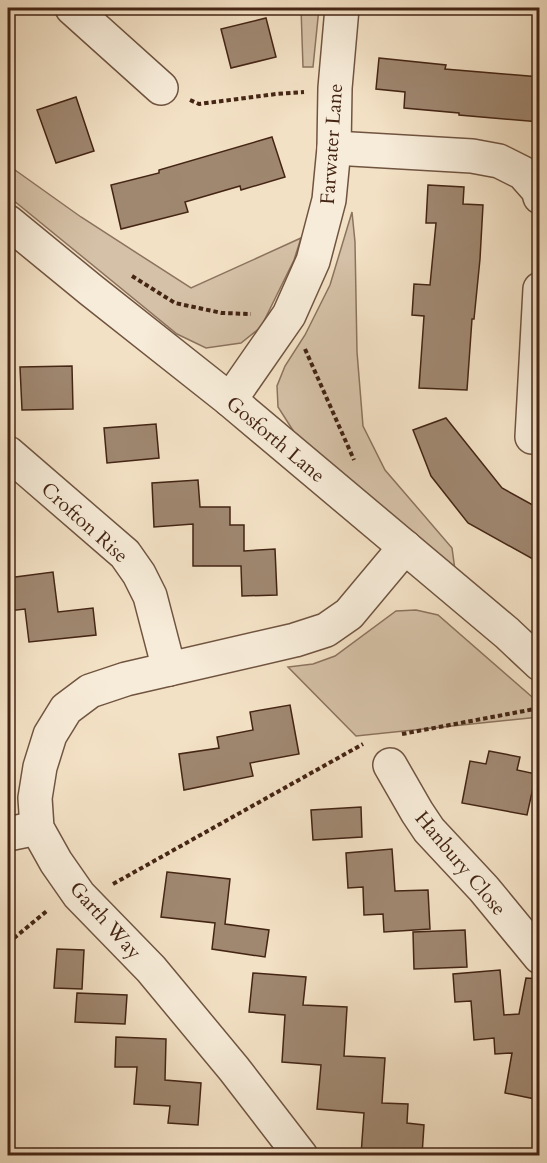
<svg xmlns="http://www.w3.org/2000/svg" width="547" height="1163" font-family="Cardo,serif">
	<rect width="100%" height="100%" fill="#f3e1c5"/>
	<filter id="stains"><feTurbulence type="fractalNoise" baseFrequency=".00333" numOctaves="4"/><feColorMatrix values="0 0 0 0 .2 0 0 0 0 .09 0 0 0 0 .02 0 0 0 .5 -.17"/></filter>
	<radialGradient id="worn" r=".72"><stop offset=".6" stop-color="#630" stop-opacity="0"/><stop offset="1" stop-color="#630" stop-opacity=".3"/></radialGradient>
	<g fill="#d5c1a7" stroke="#8c735e" stroke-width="1.5">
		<polygon points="301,8 319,8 313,67 303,67"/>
		<polygon points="8,165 81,217 191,288 301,238 294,260 261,327 241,343 206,348 177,334 8,196"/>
		<polygon points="352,212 355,242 357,352 363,426 385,470 452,548 455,570 294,432 278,407 277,386 285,366 305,335 330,285"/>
		<polygon points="416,610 438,615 539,703 539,717 356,736 288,667 313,664 335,656 396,611"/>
	</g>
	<g fill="#9f8770" stroke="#442514" stroke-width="1.5">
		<polygon points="266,18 276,57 231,68 221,29"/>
		<polygon points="379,58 446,65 445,69 540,77 540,122 459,115 459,113 404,108 405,92 376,89"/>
		<polygon points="76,97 94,151 56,163 37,110"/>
		<polygon points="272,137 285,177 241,190 240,186 185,202 188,212 121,229 111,185 159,173 159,170"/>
		<polygon points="428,185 464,187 463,204 483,205 480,259 474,319 472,319 467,390 419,388 424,316 412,315 414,284 430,285 436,223 426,223"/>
		<polygon points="72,366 73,409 22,410 20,367"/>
		<polygon points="446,418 502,488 540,509 540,563 468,523 431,476 413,430"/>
		<polygon points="156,424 159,458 107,463 104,428"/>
		<polygon points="198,480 200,507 230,507 230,525 244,525 244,551 275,549 277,595 242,596 241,566 193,566 193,524 154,527 152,483"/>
		<polygon points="53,572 58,612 93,608 96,635 29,642 25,609 8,611 8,578"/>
		<polygon points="290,705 299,754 250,763 253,776 184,790 179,754 219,748 217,737 253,730 250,712"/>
		<polygon points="489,751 520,757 517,770 536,774 527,815 462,803 470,761 486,764"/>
		<polygon points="361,807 362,837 313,840 311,810"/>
		<polygon points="392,849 395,891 428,890 430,929 384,932 383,914 364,915 363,887 348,888 346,853"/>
		<polygon points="167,872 230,879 225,924 269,930 265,957 212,949 215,923 161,917"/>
		<polygon points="465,930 467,967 414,969 413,932"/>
		<polygon points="57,949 84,950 82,989 54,988"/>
		<polygon points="500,970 504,1015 519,1014 526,978 540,979 540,1100 505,1093 512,1053 495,1054 494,1038 474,1040 471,1001 455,1002 453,974"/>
		<polygon points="253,973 306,977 303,1005 347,1007 344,1056 385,1058 382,1103 408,1104 407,1123 424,1125 422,1155 361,1155 364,1113 317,1109 321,1065 282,1062 285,1015 249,1012"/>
		<polygon points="77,993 127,995 125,1024 75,1022"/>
		<polygon points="116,1037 166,1039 165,1080 201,1083 198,1125 168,1123 170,1106 134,1104 137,1067 115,1067"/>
	</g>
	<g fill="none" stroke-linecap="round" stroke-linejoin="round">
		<defs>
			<g id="minor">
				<polyline points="72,8 161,88"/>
				<polyline points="334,148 472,156 499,161 523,173 538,190 540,197"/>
				<polyline points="230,400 289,315 313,261 329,200 334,148 335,88 342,8"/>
				<polyline points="532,437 540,289"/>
				<polyline points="8,453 125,554 139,574 150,596 169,669"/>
				<polyline points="390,765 417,812 429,830 484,889 540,957"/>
				<polyline points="8,834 37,828"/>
				<polyline points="301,1156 234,1069 151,969 79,895 56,862 37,828 35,798 40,767 50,735 66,709 90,691 126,679 295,640 326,630 349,614 405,547"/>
			</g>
			<polyline id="tertiary" points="8,222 91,290 230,400 507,633 540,664"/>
		</defs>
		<use href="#minor" stroke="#705440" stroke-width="36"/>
		<use href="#tertiary" stroke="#705440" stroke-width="36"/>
		<g stroke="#442514" stroke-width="4" stroke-dasharray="4.5 3" stroke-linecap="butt">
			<polyline points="190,100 199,104 276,94 304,92"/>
			<polyline points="132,276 175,303 222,313 251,314"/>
			<polyline points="305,349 354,460"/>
			<polyline points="402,734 540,708"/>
			<polyline points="113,884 363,744"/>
			<polyline points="8,943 48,910"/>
		</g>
		<use href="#minor" stroke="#f7ecd9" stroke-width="33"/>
		<use href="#tertiary" stroke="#f7ecd9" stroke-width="33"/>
	</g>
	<g text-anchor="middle" stroke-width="4.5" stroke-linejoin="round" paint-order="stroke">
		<g font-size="20" fill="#442514" stroke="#f7ecd9">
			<text transform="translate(331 144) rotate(-86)" y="7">Farwater Lane</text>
			<text transform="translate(276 439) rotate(40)" y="7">Gosforth Lane</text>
			<text transform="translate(85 522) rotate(42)" y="7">Crofton Rise</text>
			<text transform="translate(461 863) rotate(50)" y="7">Hanbury Close</text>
			<text transform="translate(106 920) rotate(48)" y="7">Garth Way</text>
		</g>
	</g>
	<rect width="547" height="1163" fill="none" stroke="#f3e1c5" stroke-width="30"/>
	<rect x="9" y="9" width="529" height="1145" fill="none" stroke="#442514" stroke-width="3"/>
	<rect x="15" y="15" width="517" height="1133" fill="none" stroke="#442514" stroke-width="1.5"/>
	<rect width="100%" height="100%" filter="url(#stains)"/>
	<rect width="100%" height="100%" fill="url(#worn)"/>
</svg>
